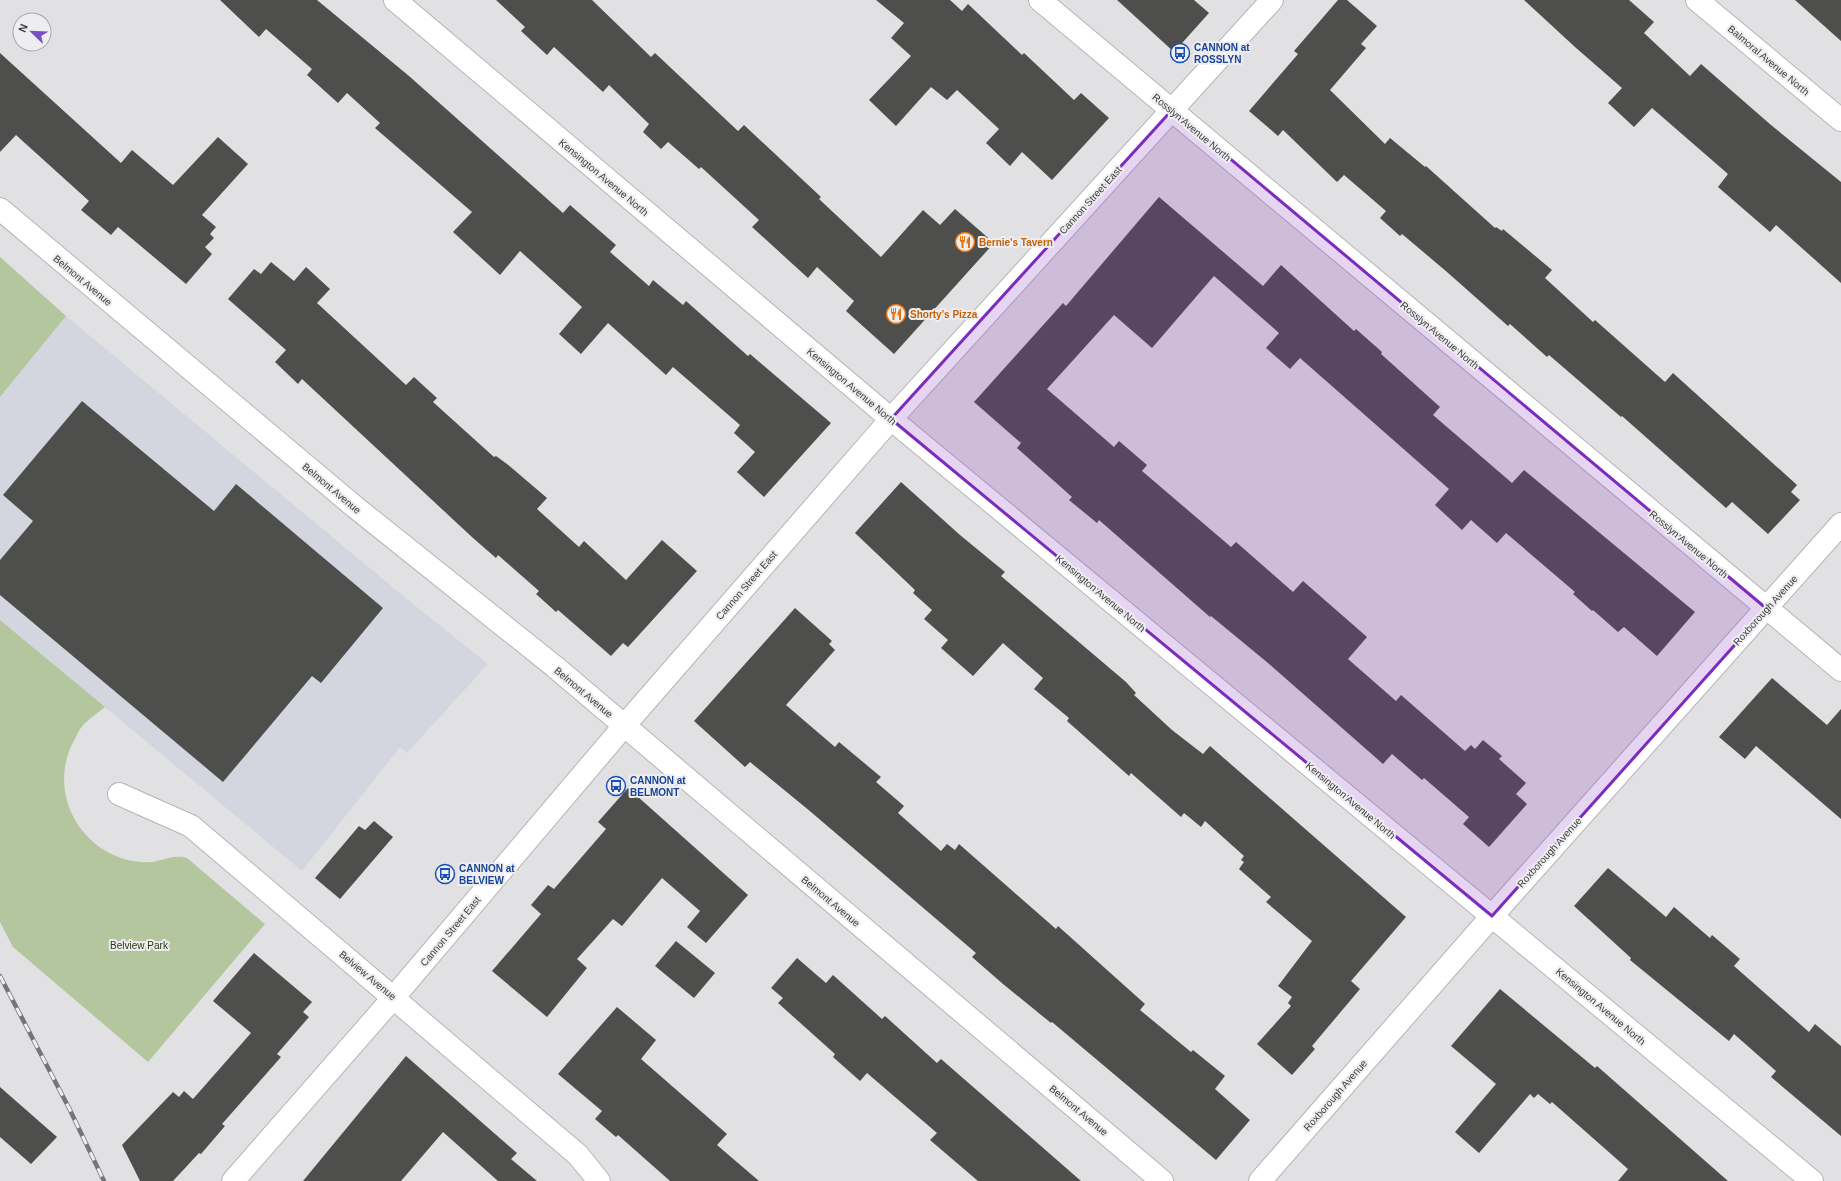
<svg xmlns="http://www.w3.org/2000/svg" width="1841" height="1181" font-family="Arial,sans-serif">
	<rect width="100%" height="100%" fill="#e1e1e3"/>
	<polygon fill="#d4d6df" points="66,316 407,599 488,664 407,753 400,747 302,871 0,620 0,397"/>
	<g fill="#b3c69e">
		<polygon points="0,257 66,316 0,397"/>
		<path d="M0,620l105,87c-7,6 -15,11 -21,17 -4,4 -6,9 -8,13 -28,46 -4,104 45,121 8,3 23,5 31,4 12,-2 23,-8 35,-4l78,66 -117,138 -135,-115 -13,-25z"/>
	</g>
	<g fill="#4e4e4c">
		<polygon points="220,0 317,0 409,76 563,213 570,205 616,245 610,252 649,286 653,280 683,305 686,301 748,356 750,354 831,423 764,497 737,472 755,452 734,433 740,425 673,367 666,375 608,323 581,354 559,334 582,307 520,251 500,275 453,232 472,212 375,128 380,123 347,93 338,103 307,75 312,69 266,29 259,37"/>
		<polygon points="496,0 592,0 651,57 655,53 738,131 744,125 821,197 819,199 881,257 923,210 940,225 955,209 994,243 894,354 846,311 854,301 817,267 808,278 752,227 759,220 701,167 699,169 668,142 661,149 643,132 649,124 609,85 603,92 554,47 547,55 521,31 525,27"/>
		<polygon points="876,0 950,0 962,11 968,4 1022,55 1024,53 1074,100 1081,93 1109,118 1052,180 1022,152 1010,166 986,143 999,129 957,90 947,100 931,87 896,126 869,100 911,56 891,38 904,23"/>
		<polygon points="1117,0 1194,0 1209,13 1174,52"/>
		<polygon points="1338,0 1347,0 1377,26 1361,44 1366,48 1330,90 1385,144 1390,138 1425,167 1426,166 1495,228 1496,227 1502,231 1503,229 1552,270 1545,278 1593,322 1595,320 1665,382 1673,373 1797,485 1791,492 1800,500 1768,534 1732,502 1726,508 1622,416 1621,417 1549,355 1547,357 1510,324 1508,326 1447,272 1402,234 1400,236 1380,218 1386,211 1344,175 1337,182 1283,130 1278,136 1249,111 1298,54 1294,51"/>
		<polygon points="1524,0 1629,0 1654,22 1644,33 1690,76 1701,64 1771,125 1841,182 1841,283 1776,225 1770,232 1718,187 1728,174 1652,108 1634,127 1608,103 1622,88 1575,47"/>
		<polygon points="1795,0 1841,0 1841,41"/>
		<polygon points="0,53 121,163 132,150 173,185 218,137 248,164 202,215 216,227 210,234 214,238 205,247 212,254 186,284 118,227 111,235 81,210 89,201 16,135 0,152"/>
		<polygon points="1159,197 1263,286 1281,265 1354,331 1356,329 1382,352 1381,354 1440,407 1433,415 1512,483 1524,470 1695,612 1657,656 1624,627 1618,632 1593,610 1592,611 1573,594 1575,592 1506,533 1497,543 1471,520 1462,530 1435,505 1449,489 1300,358 1290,369 1266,348 1279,333 1214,276 1152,348 1114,315 1047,389 1114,447 1119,441 1147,465 1142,471 1231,547 1236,542 1293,592 1303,581 1367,637 1348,659 1396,701 1401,695 1465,751 1471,745 1475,749 1483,740 1502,756 1499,759 1526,783 1516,794 1527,804 1489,847 1463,824 1469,817 1424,778 1422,780 1392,754 1383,764 1268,663 1211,616 1210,617 1099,520 1097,523 1069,500 1072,497 1017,448 1021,443 974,402 1063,303 1066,306"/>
		<polygon points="271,262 294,281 306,267 330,289 317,303 406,385 414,377 437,398 433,402 494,457 496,456 507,464 547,498 537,509 579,547 584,541 626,580 662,540 697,571 628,647 623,643 611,656 558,610 556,612 536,594 539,591 498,555 496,558 473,538 302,379 298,384 275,362 286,350 228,299 254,269 261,274"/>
		<polygon points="82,401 214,511 236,484 383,608 321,683 312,676 223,782 0,595 0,560 33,521 3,495"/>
		<polygon points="901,482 960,535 1005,572 1001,576 1126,682 1136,693 1134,695 1172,730 1203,754 1210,746 1406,917 1351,981 1360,989 1312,1046 1315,1049 1292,1075 1257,1044 1291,1006 1288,1003 1292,997 1278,986 1312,941 1266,902 1271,897 1239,869 1244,862 1241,860 1244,856 1205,821 1201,827 1184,813 1181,817 1131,773 1129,776 1067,721 1069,718 1034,689 1043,678 1003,643 973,676 941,648 948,640 924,619 932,610 913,593 915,590 855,533"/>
		<polygon points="795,608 832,641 829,644 835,650 786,705 835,747 839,742 881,777 876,782 904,806 898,813 941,851 947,844 955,850 959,844 1056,929 1058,926 1145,1004 1140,1010 1191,1052 1193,1050 1225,1076 1215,1089 1250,1120 1216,1160 1052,1022 1051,1023 1003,984 972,957 976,953 811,812 750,762 745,767 694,721"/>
		<polygon points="1772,678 1827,725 1841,709 1841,819 1756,746 1745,759 1719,737"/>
		<polygon points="628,788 748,895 706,943 687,927 700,911 662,878 622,926 613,919 577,959 587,968 547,1017 492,971 541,914 531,905 548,885 554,889 606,829 598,822"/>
		<polygon points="374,821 393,837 340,899 315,878 359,826 365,830"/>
		<polygon points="1608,868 1666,917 1674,907 1710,938 1712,935 1740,959 1734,966 1809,1032 1815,1024 1841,1046 1841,1136 1771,1077 1776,1071 1734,1034 1729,1041 1630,960 1631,958 1574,906"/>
		<polygon points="676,941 715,973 694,998 655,966"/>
		<polygon points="254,953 312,1002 303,1012 309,1017 277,1054 281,1057 222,1124 225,1126 201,1154 199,1153 173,1181 140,1181 122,1145 173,1092 179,1097 184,1091 193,1099 251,1033 213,1001"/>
		<polygon points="797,958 826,983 833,975 882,1019 885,1016 937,1063 941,1059 1081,1181 978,1181 930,1140 937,1133 867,1073 860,1081 833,1057 835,1054 778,1003 783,998 771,988"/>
		<polygon points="1500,989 1595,1068 1597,1066 1728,1181 1618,1181 1628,1169 1552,1102 1550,1104 1538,1094 1534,1098 1530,1094 1479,1153 1455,1132 1496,1084 1451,1046"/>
		<polygon points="617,1007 656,1040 641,1059 727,1134 717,1145 759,1181 670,1181 618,1135 616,1137 595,1119 602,1111 558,1074"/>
		<polygon points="406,1056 517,1153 511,1159 537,1181 498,1181 443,1132 401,1181 303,1181"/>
		<polygon points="0,1087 57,1137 31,1164 0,1137"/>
	</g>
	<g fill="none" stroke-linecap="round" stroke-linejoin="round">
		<defs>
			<g id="street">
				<polyline points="395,0 891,419 1812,1181"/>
				<polyline points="1040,0 1841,670"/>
				<polyline points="1697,0 1841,120"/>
				<polyline points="0,209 355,507 554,666 1162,1181"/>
				<polyline points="119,794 191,826 578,1155 599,1181"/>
				<polyline points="1260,1181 1492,916 1841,524"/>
			</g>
			<polyline id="secondary" points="233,1181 394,997 624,726 891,419 1272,0"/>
		</defs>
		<use href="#street" stroke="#b4b5b6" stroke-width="24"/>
		<use href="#secondary" stroke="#b4b5b6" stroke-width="24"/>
		<use href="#street" stroke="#fff" stroke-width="22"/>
		<use href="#secondary" stroke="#fff" stroke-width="22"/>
		<defs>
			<polyline id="rail" points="0,976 69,1108 104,1181"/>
		</defs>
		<use href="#rail" stroke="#757577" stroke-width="4.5"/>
		<use href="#rail" stroke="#eeeef0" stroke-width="3" stroke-dasharray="9" stroke-linecap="butt"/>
	</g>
	<path fill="#7b2cbf" fill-opacity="0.2" stroke="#7b2cbf" stroke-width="3" stroke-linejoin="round" d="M1172,110l595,499 -275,307 -601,-497z"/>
	<defs>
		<symbol id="bus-ring" viewBox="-11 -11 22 22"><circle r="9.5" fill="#eeeef0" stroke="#1a4fb4" stroke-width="1.5"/><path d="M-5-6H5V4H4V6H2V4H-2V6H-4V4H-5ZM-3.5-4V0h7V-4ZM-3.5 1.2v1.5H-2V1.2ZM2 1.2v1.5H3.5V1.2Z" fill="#1a4fb4"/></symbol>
		<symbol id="restaurant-ring" viewBox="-11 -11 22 22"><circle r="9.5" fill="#eeeef0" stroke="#e8710a" stroke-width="1.5"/><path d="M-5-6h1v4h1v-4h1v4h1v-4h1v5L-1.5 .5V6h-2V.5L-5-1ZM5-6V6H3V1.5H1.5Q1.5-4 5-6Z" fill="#e8710a"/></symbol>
	</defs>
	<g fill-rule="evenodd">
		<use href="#bus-ring" x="1169" y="42" width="22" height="22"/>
		<use href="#restaurant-ring" x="954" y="231" width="22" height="22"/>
		<use href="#restaurant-ring" x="885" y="303" width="22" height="22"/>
		<use href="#bus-ring" x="605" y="775" width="22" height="22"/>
		<use href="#bus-ring" x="434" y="863" width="22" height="22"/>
	</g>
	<g text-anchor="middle" stroke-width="4" stroke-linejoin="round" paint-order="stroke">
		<g font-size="10" font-weight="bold" fill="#164399" stroke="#eeeef0" text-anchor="start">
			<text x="1194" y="51">CANNON at<tspan x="1194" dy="12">ROSSLYN</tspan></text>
			<text x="630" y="784">CANNON at<tspan x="630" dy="12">BELMONT</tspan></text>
			<text x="459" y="872">CANNON at<tspan x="459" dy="12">BELVIEW</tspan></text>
		</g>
		<g font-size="10" fill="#3b3b3c" stroke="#eeeef0">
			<text transform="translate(1769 60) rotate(40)" y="4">Balmoral Avenue North</text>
			<text transform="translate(1192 127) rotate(40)" y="4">Rosslyn Avenue North</text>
			<text transform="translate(604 177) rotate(40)" y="4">Kensington Avenue North</text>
			<text transform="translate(1090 200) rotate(-48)" y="4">Cannon Street East</text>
			<text transform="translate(83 280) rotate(40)" y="4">Belmont Avenue</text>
			<text transform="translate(1440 335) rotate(40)" y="4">Rosslyn Avenue North</text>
			<text transform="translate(852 386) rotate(40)" y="4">Kensington Avenue North</text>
			<text transform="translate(332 488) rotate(40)" y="4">Belmont Avenue</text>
			<text transform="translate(1689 544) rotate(40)" y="4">Rosslyn Avenue North</text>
			<text transform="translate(746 585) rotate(-49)" y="4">Cannon Street East</text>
			<text transform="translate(1101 593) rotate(40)" y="4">Kensington Avenue North</text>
			<text transform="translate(1765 610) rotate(-48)" y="4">Roxborough Avenue</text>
			<text transform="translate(584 692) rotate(40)" y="4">Belmont Avenue</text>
			<text transform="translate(1351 800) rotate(40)" y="4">Kensington Avenue North</text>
			<text transform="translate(1549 852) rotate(-48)" y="4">Roxborough Avenue</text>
			<text transform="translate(831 901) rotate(40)" y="4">Belmont Avenue</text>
			<text transform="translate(450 931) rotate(-50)" y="4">Cannon Street East</text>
			<text transform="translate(368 975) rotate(40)" y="4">Belview Avenue</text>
			<text transform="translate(1601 1006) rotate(40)" y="4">Kensington Avenue North</text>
			<text transform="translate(1335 1095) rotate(-49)" y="4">Roxborough Avenue</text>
			<text transform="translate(1079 1110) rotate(40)" y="4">Belmont Avenue</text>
		</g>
		<g font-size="10" font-weight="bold" fill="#c56008" stroke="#eeeef0" text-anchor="start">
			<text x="979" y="246">Bernie's Tavern</text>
			<text x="910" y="318">Shorty's Pizza</text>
		</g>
		<g font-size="10" fill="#27370d" stroke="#eeeef0">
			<text x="139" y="949">Belview Park</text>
		</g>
	</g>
	<g transform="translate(32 32) rotate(293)"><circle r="19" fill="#eeeef0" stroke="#a6a6a8"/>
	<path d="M0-3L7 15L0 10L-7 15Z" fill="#784fc8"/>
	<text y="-6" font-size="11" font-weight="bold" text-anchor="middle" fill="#3b3b3c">N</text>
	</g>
</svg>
